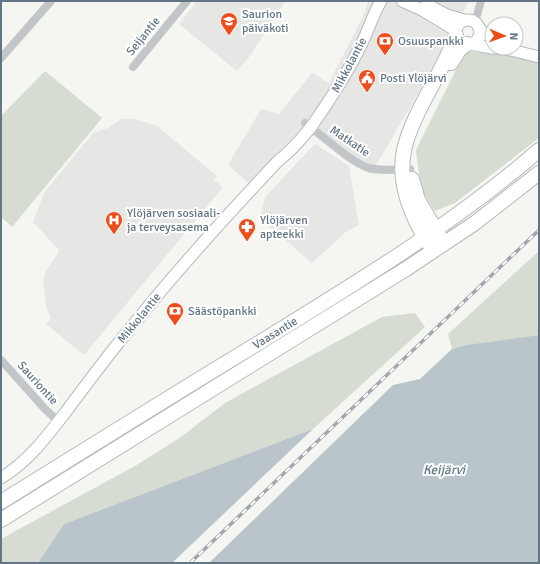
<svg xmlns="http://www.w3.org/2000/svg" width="540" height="564" font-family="Signika,sans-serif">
	<rect width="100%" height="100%" fill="#f5f5f1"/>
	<g fill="#e6e7e5">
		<polygon points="197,1 285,1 250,56 237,71 179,24"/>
		<polygon points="368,1 469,1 442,52 371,174 354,165 311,134 257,191 228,165 261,109 279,114 312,73 329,83 365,12"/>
		<polygon points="121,119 135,119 157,126 217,176 214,180 223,187 84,355 46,324 51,318 46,307 43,281 46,271 57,255 59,250 33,222 44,193 93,133 108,128"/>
		<polygon points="315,144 349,166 359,225 347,231 312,263 260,218 265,197"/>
	</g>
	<g fill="#d6dcd2">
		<polygon points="465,52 511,54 539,61 539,138 455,203 435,211 421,189 416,150"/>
		<polygon points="45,71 102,118 12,227 1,217 1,116"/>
		<polygon points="539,251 539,335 466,345 452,349 448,334"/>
		<polygon points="415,313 425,327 313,429 64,524 38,563 1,563 1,539 135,466 181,437 225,403 382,317"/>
	</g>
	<g fill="#b9c5ca">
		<polygon points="539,335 539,563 209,563 393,385 420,379 452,349 466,345"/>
		<polygon points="313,429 172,563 38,563 64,524"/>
	</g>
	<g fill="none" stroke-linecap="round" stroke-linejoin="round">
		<defs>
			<g id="secondary">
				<polyline points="402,1 422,10 455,30"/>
				<polyline points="426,4 447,15 464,20"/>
				<circle cx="468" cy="32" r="12"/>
				<polyline points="479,29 492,39"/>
				<polyline points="469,44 492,48"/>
				<polyline points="495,48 511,50 539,57"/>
				<path d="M1,478c28,-17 47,-43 67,-69 20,-27 40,-54 61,-79 47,-59 98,-115 150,-170 13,-9 22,-21 32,-33 19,-27 37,-54 51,-84 7,-14 11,-29 19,-42"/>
			</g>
			<g id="highway">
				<polyline points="451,63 459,50 467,44"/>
				<polyline points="412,179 418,200 440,237"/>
				<path d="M429,244c-18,-27 -33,-64 -24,-98 10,-38 38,-73 51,-111"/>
				<path id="s1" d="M1,502c85,-53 170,-106 256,-158 97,-60 196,-119 282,-194"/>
				<polyline points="1,520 406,269 475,223 539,173"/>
			</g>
		</defs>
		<use href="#secondary" stroke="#b4babe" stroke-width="13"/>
		<use href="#highway" stroke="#b5b8bb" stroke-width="16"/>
		<g stroke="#c2c6c9" stroke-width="8">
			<polyline points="475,22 481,1"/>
			<polyline points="1,58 51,1"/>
			<polyline points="133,67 187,1"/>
			<path d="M305,123c19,13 41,36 61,44 13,5 31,2 44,2"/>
			<polyline points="1,360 45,409 58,421"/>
		</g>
		<use href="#secondary" stroke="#fff" stroke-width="11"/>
		<use href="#highway" stroke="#fff" stroke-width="14"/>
		<defs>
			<polyline id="rail" points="190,563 539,230"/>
		</defs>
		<use href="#rail" stroke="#a0a7ad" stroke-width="3.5"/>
		<use href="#rail" stroke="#fff" stroke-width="2" stroke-dasharray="6" stroke-linecap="butt"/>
	</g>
	<defs>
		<symbol id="school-pin" viewBox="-11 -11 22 30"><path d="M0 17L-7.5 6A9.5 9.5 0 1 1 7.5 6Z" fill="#ea4e1c" stroke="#fff"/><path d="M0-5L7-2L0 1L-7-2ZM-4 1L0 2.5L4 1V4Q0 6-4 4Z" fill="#fff"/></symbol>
		<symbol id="bank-pin" viewBox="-11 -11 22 30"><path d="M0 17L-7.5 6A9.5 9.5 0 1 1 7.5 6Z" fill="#ea4e1c" stroke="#fff"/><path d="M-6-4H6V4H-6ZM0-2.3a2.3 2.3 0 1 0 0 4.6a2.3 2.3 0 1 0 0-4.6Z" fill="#fff"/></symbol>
		<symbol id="civic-pin" viewBox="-11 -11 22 30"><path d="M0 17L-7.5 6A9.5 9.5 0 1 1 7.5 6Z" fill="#ea4e1c" stroke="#fff"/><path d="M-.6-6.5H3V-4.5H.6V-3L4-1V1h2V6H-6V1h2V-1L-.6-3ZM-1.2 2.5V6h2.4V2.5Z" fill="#fff"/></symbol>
		<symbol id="hospital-pin" viewBox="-11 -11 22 30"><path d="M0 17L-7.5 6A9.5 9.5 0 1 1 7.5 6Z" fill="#ea4e1c" stroke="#fff"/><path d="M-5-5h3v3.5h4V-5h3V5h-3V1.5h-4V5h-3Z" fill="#fff"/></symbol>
		<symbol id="pharmacy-pin" viewBox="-11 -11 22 30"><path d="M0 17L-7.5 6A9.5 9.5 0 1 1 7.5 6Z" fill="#ea4e1c" stroke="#fff"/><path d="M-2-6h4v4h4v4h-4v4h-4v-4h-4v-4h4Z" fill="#fff"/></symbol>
	</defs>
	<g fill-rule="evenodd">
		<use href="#school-pin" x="219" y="11" width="20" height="27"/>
		<use href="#bank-pin" x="375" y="31" width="20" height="27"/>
		<use href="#civic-pin" x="357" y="68" width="20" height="27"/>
		<use href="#hospital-pin" x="104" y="210" width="20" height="27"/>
		<use href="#pharmacy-pin" x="237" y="217" width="20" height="27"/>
		<use href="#bank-pin" x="165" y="301" width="20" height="27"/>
	</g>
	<g text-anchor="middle" stroke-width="4" stroke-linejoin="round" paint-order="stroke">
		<g font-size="12" fill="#637584" stroke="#fff" text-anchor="start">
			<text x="242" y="18">Saurion<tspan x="242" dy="14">päiväkoti</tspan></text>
			<text x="398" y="45">Osuuspankki</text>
			<text x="380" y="82">Posti Ylöjärvi</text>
			<text x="127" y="217">Ylöjärven sosiaali-<tspan x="127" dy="14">ja terveysasema</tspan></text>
			<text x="260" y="224">Ylöjärven<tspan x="260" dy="14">apteekki</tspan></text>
			<text x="188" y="315">Säästöpankki</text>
		</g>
		<g font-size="12" fill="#637584" stroke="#fff">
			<text transform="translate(143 36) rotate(-51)" y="4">Seijantie</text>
			<text transform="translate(349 65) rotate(-62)" y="4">Mikkolantie</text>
			<text transform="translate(350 141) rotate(34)" y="4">Matkatie</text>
			<text transform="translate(139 318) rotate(-51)" y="4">Mikkolantie</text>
			<text dy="4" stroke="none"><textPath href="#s1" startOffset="322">Vaasantie</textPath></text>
			<text transform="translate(38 383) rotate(48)" y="4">Sauriontie</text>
		</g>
		<g font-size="13" font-style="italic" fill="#5f7781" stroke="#fff">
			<text x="444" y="474">Keijärvi</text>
		</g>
	</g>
	<rect width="540" height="564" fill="none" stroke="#637584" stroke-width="4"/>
	<g transform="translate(504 36) rotate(92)"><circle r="19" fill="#ffffff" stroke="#c1c8ce"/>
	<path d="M0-3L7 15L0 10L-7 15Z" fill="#ea4e1c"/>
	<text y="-6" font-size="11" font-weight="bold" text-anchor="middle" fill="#637584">N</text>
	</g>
</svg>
